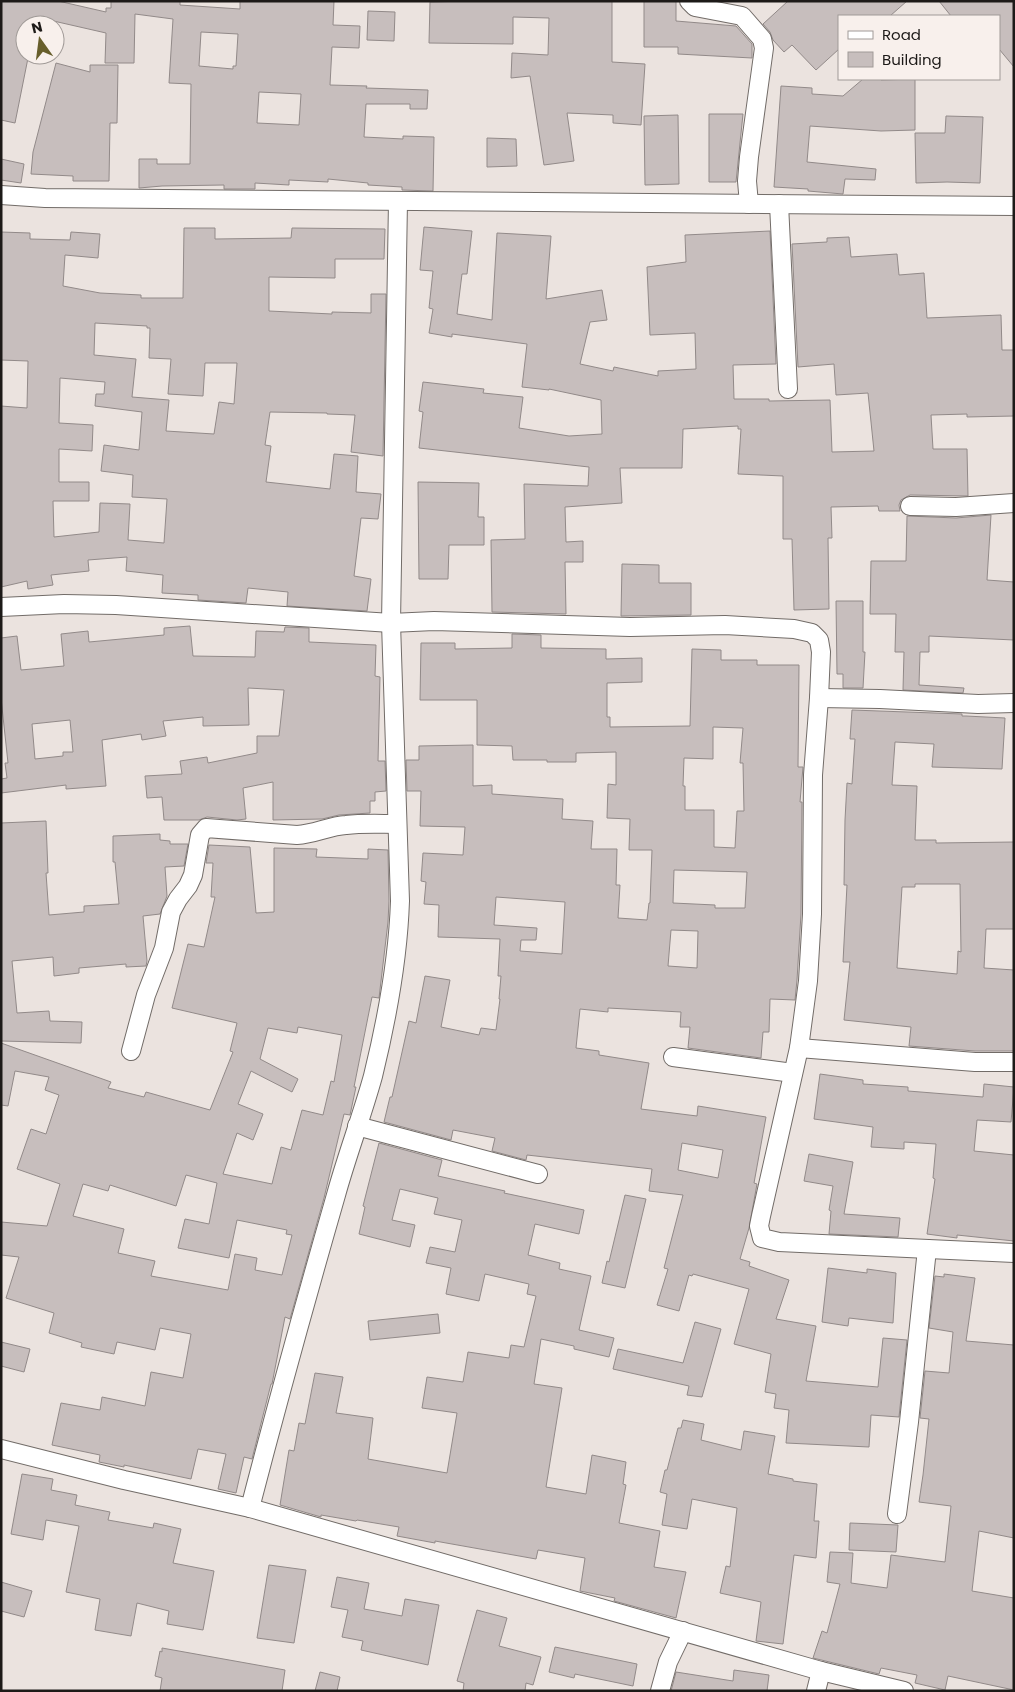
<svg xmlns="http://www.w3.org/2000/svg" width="1015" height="1692" font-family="Poppins,sans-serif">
	<rect width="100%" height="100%" fill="#ebe3df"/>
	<g fill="#c7bebd" stroke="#928a89" fill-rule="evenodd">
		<path d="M1,1h57l48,11v-4h5v-7h69v4l60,4v-8h94l-1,24 27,1 -1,22 -27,-1 -2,38 37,1 -1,2 62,2 -1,19h-17v-5h-44l-2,33 39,2v-3l31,1 -1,54 -31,-1v-3l-34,-2v-2l-40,-4v3l-39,-2v5l-34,-2v6h-31v-4l-62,1 -23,2v-29h18v5h33l1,-80 -22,-1 4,-64 -38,-5 -1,49h-29l1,-30 -70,-16 -2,8h-9v32l3,1 -13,65 -14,-3zM201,32l37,2 -2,32h-3v3l-34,-3zM259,92l42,2 -2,31 -42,-2z"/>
		<polygon points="466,1 612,1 612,62 645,64 641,125 613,123 613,115 567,113 574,161 544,165 530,76 511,78 512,53 548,55 549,18 513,17 513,44 429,43 430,2"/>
		<polygon points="644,1 676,1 676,21 736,26 752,44 752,58 678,54 678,47 644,47"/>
		<polygon points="788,1 907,1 890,16 839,16 839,49 816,70 792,45 784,52 773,40 770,32 763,24"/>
		<polygon points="939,1 1014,1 1014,67 999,49 999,16 951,16"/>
		<polygon points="368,11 395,12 394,41 367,40"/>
		<polygon points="56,63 90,72 90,65 118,65 117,123 110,123 109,181 73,181 73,176 31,174 33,152"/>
		<polygon points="863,79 881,79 881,80 915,79 915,130 881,131 810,126 807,162 876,169 875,180 845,179 843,194 808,191 808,189 774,187 781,86 812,88 812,94 843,96"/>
		<polygon points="709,114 743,114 736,182 709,182"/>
		<polygon points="678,115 679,184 645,185 644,116"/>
		<polygon points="946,116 983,117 980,183 947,182 916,183 915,133 945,133"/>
		<polygon points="487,138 516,139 517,166 487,167"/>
		<polygon points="1,159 24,164 21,183 1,180"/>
		<polygon points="424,227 472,231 467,274 462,274 457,314 492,320 497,233 551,236 546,299 602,290 607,320 590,322 580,364 613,371 614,367 658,376 658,371 696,369 695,333 650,335 647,267 686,262 685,235 770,231 776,364 733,365 734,399 769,399 769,401 830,400 832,452 874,451 868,393 836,395 834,364 798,367 792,244 827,242 827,238 849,237 851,257 897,254 899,275 924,273 927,318 1001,315 1002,350 1014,350 1014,416 967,417 967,414 931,415 933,449 967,449 968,496 910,495 901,500 899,505 900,511 879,511 878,506 831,507 832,538 828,538 829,609 794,610 792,539 783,539 783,476 738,474 741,429 738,429 738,426 683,429 682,468 620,468 622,503 565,507 566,542 583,541 583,562 565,562 566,614 492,612 491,540 525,539 524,484 588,486 589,467 419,448 423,412 419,411 423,382 484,389 483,393 523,397 519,428 569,436 602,434 601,400 549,389 549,390 522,387 527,344 452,334 452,337 429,333 433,309 429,308 433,271 420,270"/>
		<path d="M184,228h31v11l76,-1 1,-10 93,1 -1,30h-49v19l-66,-1v34l63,3v-2l39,1v-19h15l-3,162 -32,-4 4,-37 -28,-1v-1l-57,-1 -5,33 6,1 -5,36 64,7 4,-35 24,2 -2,36 25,2 -3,25 -17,-1 -7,58 17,3 -4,32 -80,-5 1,-14 -40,-4 -2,15 -48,-3v-5l-36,-2 1,-18 -37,-4 1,-14 -39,3 1,11 -38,4 2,10 -25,4 -1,-8 -26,6v-181l26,2 1,-47 -27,-1v-128l29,1v6l40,1 1,-8 29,2 -2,24 -33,-3 -2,31 37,7 41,2v3h42zM95,323l52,3v2h3l-1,30 22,1 -3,35 35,2 2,-33h32l-3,41 -15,-2 -5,32 -48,-3 3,-31 -37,-3 4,-38 -42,-4zM60,378l45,4 -1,12h-8l-1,12 47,6 -3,38 -35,-5 -3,26 32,4 -1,22 35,2 -3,44 -36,-3 2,-36 -30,-1 -1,29 -45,5 -1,-36h36v-19h-30v-33l33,2 1,-26 -34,-2z"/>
		<polygon points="418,482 479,483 478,517 484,517 484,545 449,545 448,579 419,579"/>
		<polygon points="991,515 987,580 1014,582 1014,640 929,636 929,652 920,652 919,685 964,688 963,693 903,690 904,652 895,652 896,614 870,614 871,561 906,561 907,516 956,518"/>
		<polygon points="622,564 659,565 659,583 691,583 691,615 621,616"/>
		<polygon points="836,601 863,601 863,652 865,652 863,688 843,688 843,674 837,674"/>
		<path d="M190,626l3,30 62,1 1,-26 28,1 1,-5 24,1v14l67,3 -1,31 5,1 -2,84h7l1,30 -11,1v9h-5v12l-31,2 -17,4 -49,1v-38l-30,6 3,31 -9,1 -30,-3 -8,3h-35l-2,-23 -15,1 -2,-22 37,-2 -2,-13 27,-4 1,6 49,-10v-17h22l5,-46 -36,-2 1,37 -46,1v-9l-40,4 3,15 -24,4 -1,-6 -39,6 4,46 -40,3v-4l-65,8v-14l6,-1 -2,-15h3l-7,-65v-60l16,-2 4,34 43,-4 -3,-32 27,-3 1,11 75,-7v-7zM70,720l3,32h-10v4l-28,3 -3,-35z"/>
		<path d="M512,634l29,1v13l65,1v10l36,-1v24l-35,1v34h3v10l80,-1 2,-77 29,1v10h36v5h42l-1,102h5l-3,35h2l-1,112 -4,66 -2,20 -25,-1 -1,33h-6l-2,26 -73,-10 2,-21h-10l1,-15 -73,-4v4l-28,-3 -4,39 23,3v4l50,8 -8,46 56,7 1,-10 68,11 -12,66 3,1 -8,44 -9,31 10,3 -1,4 40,14 -13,39 40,7 -10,55 72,6 5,-49 24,2 -8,77 -28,-2 -2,32 -83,-4 3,-33 -15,-2 2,-14 -11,-2 6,-38 -37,-10 15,-55 -56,-15 -1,2 -3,-1 -10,36 -22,-6 11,-36 -4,-1 19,-73 -34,-4 3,-22 -125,-14 -1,5 -34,-9 3,-13 -42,-8 -2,10 -67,-18 6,-25h2l17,-76 7,2 9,-47 25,4 -9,47 38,8 2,-7 15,2 4,-31h-1l2,-23h-3l2,-37 -62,-2 1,-32 -15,-1 2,-22 -5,-1 2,-28 40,2 2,-28 -45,-1 1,-35h-14l-1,-31h13v-14l54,-1v41l19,-1v9l71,5 -1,20 31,2 -2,28h26l-1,36h4l-2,33 29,2 2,-17h1l2,-53h-23l1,-31 -23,-1 1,-34 8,1v-33l-40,1v9h-29v-2h-34l-1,-14 -35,-1v-45h-57l1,-57h34v6l57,-1zM713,727l30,1 -3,35h3l1,48h-7l-2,37 -21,-1v-37h-29v-24h-2l1,-28 29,1zM674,870l73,2 -2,36h-30v-3l-42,-2zM496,897l69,5 -3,52 -42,-3 1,-11h15l1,-12 -43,-3zM671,930l27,1 -1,37 -29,-2zM682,1143l41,7 -5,28 -40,-8z"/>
		<path d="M852,710l110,4v2h4l39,2 -3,51 -70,-2 2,-23 -39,-2 -3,43 25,1 -2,54h21v3l78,-1v87h-28l-2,39 30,2v81h-39l-66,-5 2,-19 -67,-7 6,-58h-7l4,-77h-3l1,-65 2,-37 5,1 3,-45h-5zM915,884h45l1,68 -3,-1 -1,23 -60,-6 5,-81h13z"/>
		<polygon points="46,821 48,873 46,873 49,915 84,912 84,906 119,904 115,862 113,862 113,836 160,834 160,840 170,841 170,844 188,844 184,866 165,867 167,896 160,914 143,916 147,961 146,966 126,967 126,964 79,968 79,973 54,976 53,957 12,961 17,1013 49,1011 50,1021 82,1022 81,1043 1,1041 1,823"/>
		<path d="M209,845l41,2 6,66 18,-1v-64l43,1 -1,8 52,2v-10l20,1 1,51 -1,21 -9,76 -7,-1 -18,90h2l-6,28 -6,-1 -20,84 -34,121 -5,-2 -13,67h-1l-19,75 -8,-2 -8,36 -18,-4 8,-35 -28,-5 -7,30 -67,-14v2l-25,-5 1,-7 -48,-10 9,-42 39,7 2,-13 43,9 6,-34 32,6 8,-44 -31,-6 -5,22 -38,-8 -3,12 -33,-7 1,-4 -33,-10 5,-20 -48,-15 13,-41 -18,-2v-33l46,4 13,-42 -43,-15 14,-40 15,5 13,-39 -14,-5 4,-13 -34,-6 -7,35 -7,-1v-62l110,39 -3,6 36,9 2,-5 64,18 23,-58 -3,-1 7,-28 -65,-15 16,-64 16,3 11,-50h-4l2,-34h-7zM298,1027l44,8 -8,47 -3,-1 -8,34 -21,-5 -11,40 -10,-3 -9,37 -49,-10 14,-41 16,7 10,-26 -25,-10 13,-33 41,21 6,-13 -38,-20 8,-31 29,5zM186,1175l31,8 -8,41 -24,-5 -7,29 51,10 8,-38 50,10 -1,4 6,1 -10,40 -27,-5 2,-12 -22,-4 -7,36 -77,-14 4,-15 -37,-8 6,-24 -51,-13 10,-32 25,7 2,-6 66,21z"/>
		<polygon points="820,1074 863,1080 863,1084 908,1087 908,1091 983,1097 984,1084 1014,1087 1011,1122 977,1120 974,1151 1014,1155 1014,1241 957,1235 957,1238 927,1234 935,1179 933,1178 936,1144 904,1142 904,1149 871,1147 873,1127 814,1119"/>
		<polygon points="379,1143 442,1160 438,1176 505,1191 504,1193 584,1210 579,1234 535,1224 528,1255 560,1263 559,1269 591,1276 579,1330 614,1338 609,1357 574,1349 574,1346 541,1339 534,1384 562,1388 546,1487 586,1494 592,1455 626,1462 623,1484 626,1485 619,1523 660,1531 654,1567 686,1572 676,1618 614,1601 615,1598 580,1591 585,1558 538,1550 536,1559 435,1541 435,1543 397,1536 399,1527 357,1520 356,1521 321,1515 321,1517 280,1505 289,1450 294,1451 299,1423 305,1424 315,1373 343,1377 336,1413 373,1418 368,1459 447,1473 457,1413 422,1408 427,1377 463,1382 468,1352 509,1358 511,1345 524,1347 536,1296 527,1294 529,1284 485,1274 479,1301 446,1294 451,1268 426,1263 430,1247 455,1252 462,1220 434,1214 438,1198 400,1189 392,1220 415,1225 410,1247 359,1234 365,1207 363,1206"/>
		<polygon points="809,1154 853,1162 844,1214 900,1218 898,1237 829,1234 831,1211 829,1210 833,1186 804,1181"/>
		<polygon points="625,1195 646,1199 625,1288 602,1283 607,1261 609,1262"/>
		<polygon points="828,1268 867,1273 867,1269 896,1273 893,1323 849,1318 848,1326 822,1322"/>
		<polygon points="944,1274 975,1278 966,1341 1014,1345 1014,1538 979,1531 972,1591 1014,1598 1014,1690 948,1676 945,1690 915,1683 917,1675 881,1668 879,1674 813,1658 822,1631 827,1633 840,1584 827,1582 830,1552 853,1553 851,1583 887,1588 891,1555 945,1562 951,1506 919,1502 923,1475 929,1419 920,1418 925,1371 949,1373 953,1332 929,1328 935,1276 944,1277"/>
		<polygon points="438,1314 440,1333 370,1340 368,1321"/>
		<polygon points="695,1322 721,1329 702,1397 687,1395 689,1386 613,1369 618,1349 683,1363"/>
		<polygon points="1,1342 30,1349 24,1372 1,1366"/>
		<polygon points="683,1420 704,1424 701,1440 741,1450 744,1431 775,1436 768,1474 793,1479 793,1481 817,1484 814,1521 819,1521 816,1558 794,1555 783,1644 756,1641 761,1602 720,1593 726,1566 730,1567 737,1508 692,1499 687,1529 662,1525 667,1494 660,1492 665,1470 667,1470 678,1428 681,1428"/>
		<polygon points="22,1474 53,1479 51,1490 77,1495 75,1505 110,1512 108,1520 153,1528 154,1523 181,1529 173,1563 214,1571 203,1630 167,1624 169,1611 137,1603 131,1636 95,1630 100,1599 66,1592 79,1526 46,1520 43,1540 11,1534"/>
		<polygon points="850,1523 898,1525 896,1552 849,1550"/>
		<polygon points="269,1565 306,1570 294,1643 257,1638"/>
		<polygon points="337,1577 369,1583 364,1609 402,1616 405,1599 439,1605 428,1665 361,1650 363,1641 342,1637 348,1610 331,1607"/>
		<polygon points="1,1582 32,1591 24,1617 1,1611"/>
		<polygon points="477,1610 507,1618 499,1646 541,1657 533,1685 526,1683 525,1691 463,1691 464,1683 457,1681"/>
		<polygon points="555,1647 637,1664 633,1686 575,1674 574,1678 549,1672"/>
		<polygon points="162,1648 285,1670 282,1691 160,1691 162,1678 155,1676 160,1651 162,1652"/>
		<polygon points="734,1670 769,1675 767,1691 671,1691 676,1672 733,1681"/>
		<polygon points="320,1672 340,1677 337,1691 315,1691"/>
	</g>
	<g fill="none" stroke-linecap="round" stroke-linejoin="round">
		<defs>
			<g id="street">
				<polyline points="689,1 695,7 742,16 762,39 764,48 749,157 747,181 749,204"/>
				<polyline points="1,195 45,198 1014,206"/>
				<polyline points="779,204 788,389"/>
				<polyline points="910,506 956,507 1014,503"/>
				<polyline points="1,607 64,604 116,605 391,623 434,621 630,627 725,625 794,629 812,633 819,640 821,652 819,698 813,775 812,914 808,981 799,1048 761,1216 759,1226 762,1238 779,1242 1014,1253"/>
				<polyline points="819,698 880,699 978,704 1014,703"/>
				<polyline points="799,1048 975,1062 1014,1062"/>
				<path d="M131,1051l15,-56 18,-47 7,-36 7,-13 10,-13 5,-11 7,-40 6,-7 91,7c18,-1 32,-9 49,-10 17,-2 34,-1 51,-1"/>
				<polyline points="673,1057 793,1073"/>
				<polyline points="357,1126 538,1174"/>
				<polyline points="1,1449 124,1480 250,1508 821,1671 904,1691"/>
				<path d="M250,1508c27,-104 56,-209 86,-313 11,-40 26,-79 37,-119 14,-57 25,-116 27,-175l-9,-278 7,-422"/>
				<polyline points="897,1514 909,1422 927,1249"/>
				<polyline points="660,1691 668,1662 683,1631"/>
				<polyline points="816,1691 821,1671"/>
			</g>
		</defs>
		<use href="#street" stroke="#726c68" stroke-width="20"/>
		<use href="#street" stroke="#fff" stroke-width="18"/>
	</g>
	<rect width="1015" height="1692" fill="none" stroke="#1d1a18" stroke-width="5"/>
	<rect x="838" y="15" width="162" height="65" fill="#f8f0ec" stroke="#a09a97"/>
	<rect x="848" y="31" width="25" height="8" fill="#ffffff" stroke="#a09a97"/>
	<text x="882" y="40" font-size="15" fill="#1d1a18">Road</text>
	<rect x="848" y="52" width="25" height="15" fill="#c7bebd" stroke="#a09a97"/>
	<text x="882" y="65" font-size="15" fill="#1d1a18">Building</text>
	<g transform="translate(40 40) rotate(346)"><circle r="24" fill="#f8f0ec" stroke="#a09a97"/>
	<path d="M0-4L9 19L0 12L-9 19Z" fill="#675e2b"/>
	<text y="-8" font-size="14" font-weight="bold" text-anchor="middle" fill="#1d1a18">N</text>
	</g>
</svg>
